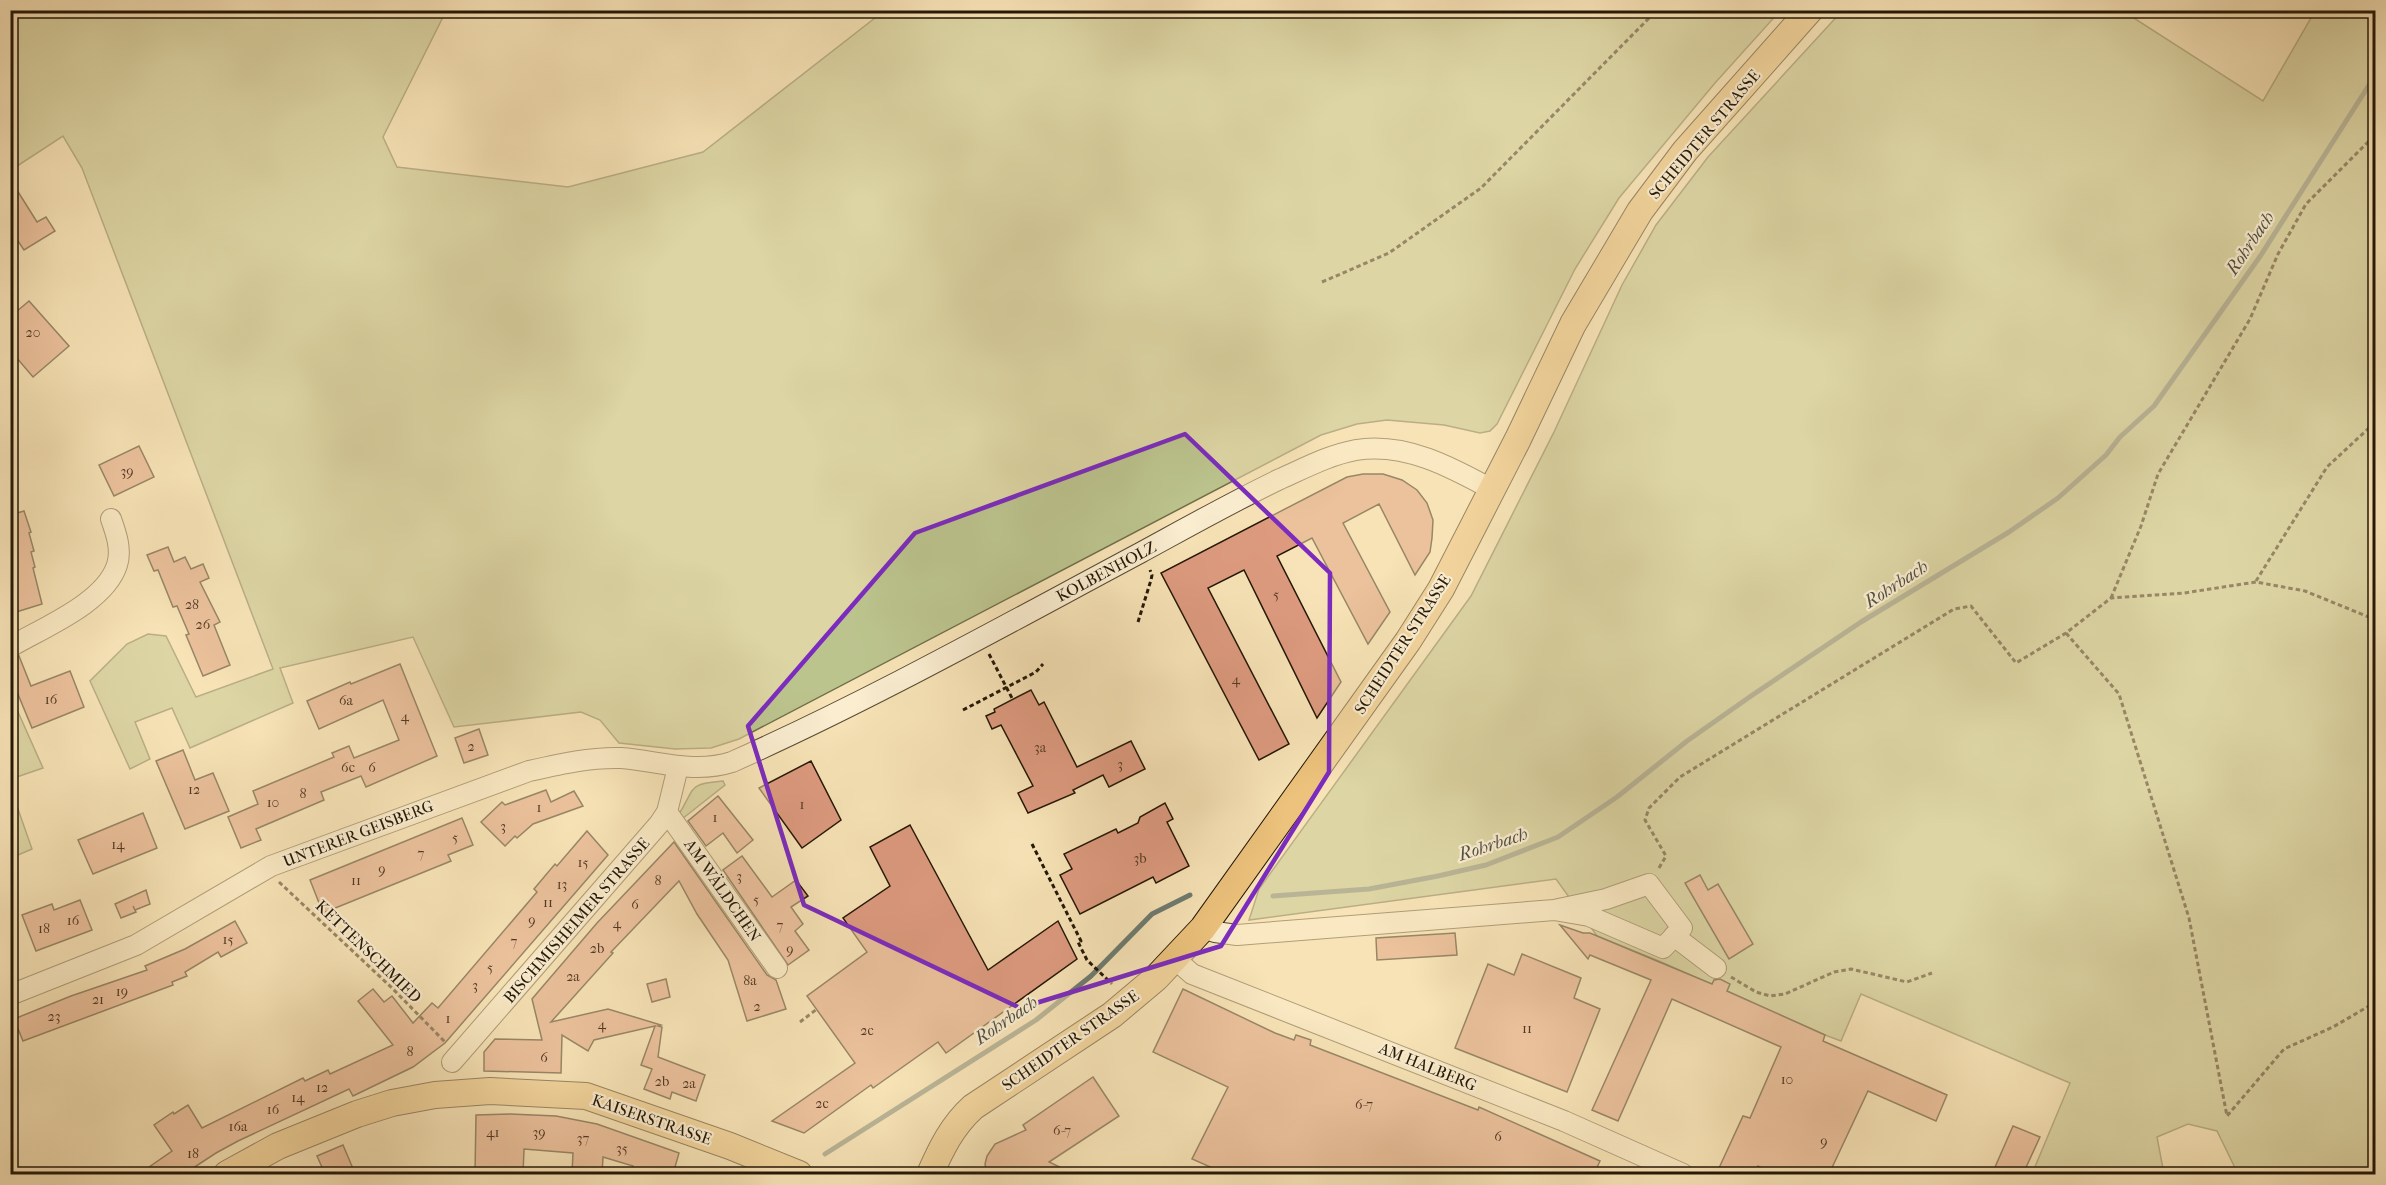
<svg xmlns="http://www.w3.org/2000/svg" width="2386" height="1185" font-family="'IM FELL French Canon',serif">
	<rect width="100%" height="100%" fill="#f7e3b7"/>
	<filter id="stains"><feTurbulence type="fractalNoise" baseFrequency=".00333" numOctaves="4"/><feColorMatrix values="0 0 0 0 .2 0 0 0 0 .09 0 0 0 0 .02 0 0 0 .5 -.17"/></filter>
	<radialGradient id="worn" r=".72"><stop offset=".6" stop-color="#630" stop-opacity="0"/><stop offset="1" stop-color="#630" stop-opacity=".3"/></radialGradient>
	<g fill="#bcc48e" stroke="#706e4a" stroke-width="1.5">
		<polygon points="11,10 446,11 383,137 397,167 568,187 703,152 884,11 1780,11 1715,83 1619,198 1575,269 1497,424 1490,431 1480,433 1444,425 1387,420 1357,424 1321,435 739,739 711,748 675,749 619,743 600,720 581,712 454,727 413,637 280,668 293,703 190,748 172,708 135,722 150,759 130,769 90,681 127,644 148,634 166,636 196,697 273,669 82,168 63,136 11,170"/>
		<polygon points="1842,11 2123,11 2263,101 2315,11 2375,11 2375,1174 2238,1174 2217,1131 2188,1124 2157,1137 2164,1174 2032,1174 2070,1083 1861,994 1841,1041 1825,1035 1659,961 1597,936 1556,879 1249,920 1259,889 1471,596 1554,432 1622,285 1656,225 1708,157"/>
		<polygon points="10,694 43,768 11,779 10,779"/>
		<path d="M723,781l2,4 -43,34 -3,-5c17,-27 8,-30 44,-33z"/>
		<polygon points="11,789 32,849 11,858 10,858"/>
	</g>
	<g fill="none" stroke-linecap="round" stroke-linejoin="round">
		<g stroke="#6e7b70" stroke-width="5">
			<polyline points="1273,896 1369,889 1438,876 1486,865 1558,837 1617,797 1687,741 1751,696 1861,622 2009,532 2058,498 2106,455 2120,437 2154,406 2261,255 2376,74"/>
			<polyline points="825,1154 1036,1020 1091,976 1152,914 1190,895"/>
		</g>
	</g>
	<g fill="#dd9a7f" stroke="#241706" stroke-width="1.5">
		<polygon points="10,179 37,222 46,217 55,231 24,250 10,229"/>
		<polygon points="29,301 69,346 33,377 10,350 10,317"/>
		<polygon points="139,446 154,477 114,496 99,465"/>
		<polygon points="1363,474 1383,474 1402,480 1417,490 1427,503 1433,520 1432,538 1430,552 1415,575 1379,504 1343,523 1390,612 1368,644 1312,538 1277,556 1341,682 1317,718 1244,570 1208,588 1289,744 1259,760 1161,573 1347,477"/>
		<polygon points="24,511 31,532 29,533 34,551 31,552 35,567 33,568 42,604 13,613 10,604 10,515"/>
		<polygon points="168,547 174,562 185,557 191,569 203,564 209,578 200,582 220,622 214,625 230,665 203,676 186,635 189,634 177,606 173,607 158,570 154,571 147,555"/>
		<polygon points="19,656 31,686 70,671 84,707 32,728 10,675 10,659"/>
		<polygon points="400,664 437,756 366,787 361,776 321,792 324,800 256,829 261,840 241,848 228,817 258,804 253,791 334,757 332,753 349,746 354,758 399,740 383,700 319,729 307,701 350,682 351,684"/>
		<polygon points="1031,690 1039,705 1044,702 1077,767 1131,741 1145,769 1109,787 1103,775 1073,790 1075,793 1028,813 1018,793 1033,786 1001,725 992,729 986,716 995,712 994,709"/>
		<polygon points="479,729 488,755 464,763 455,738"/>
		<polygon points="183,750 195,780 213,773 229,811 185,829 156,761"/>
		<polygon points="811,761 841,820 802,848 759,788"/>
		<polygon points="546,790 551,802 574,791 583,806 533,824 517,838 515,836 505,846 481,822 502,802 505,805"/>
		<polygon points="718,796 753,840 737,853 723,833 706,846 688,821"/>
		<polygon points="1165,803 1173,819 1167,822 1189,866 1156,883 1153,877 1080,914 1060,875 1072,869 1064,854 1116,829 1118,833 1138,823 1140,817"/>
		<polygon points="143,813 157,848 93,874 78,840"/>
		<polygon points="462,818 473,845 448,855 451,861 323,913 310,880"/>
		<polygon points="910,825 988,970 1058,921 1077,959 946,1053 938,1042 873,1088 871,1085 804,1133 772,1121 855,1063 807,996 867,952 843,918 890,886 870,847"/>
		<polygon points="587,831 608,855 445,1043 413,1067 353,1096 349,1089 238,1141 216,1153 184,1174 139,1174 172,1151 154,1125 173,1112 174,1114 188,1105 202,1128 303,1078 305,1081 328,1070 330,1074 393,1045 358,1001 373,989 384,1002 392,996 413,1023 432,1003 438,1008 537,892 534,889 555,864 557,866"/>
		<polygon points="674,842 767,975 776,980 786,1009 747,1021 728,960 697,914 679,881 611,952 613,953 551,1022 608,1009 661,1025 658,1026 662,1027 658,1057 705,1075 696,1101 672,1092 670,1099 644,1089 652,1069 641,1065 655,1026 594,1040 588,1051 562,1035 561,1073 484,1071 484,1052 495,1039 542,1040 532,999 597,923"/>
		<polygon points="742,856 772,897 796,880 808,896 791,907 803,924 795,931 809,950 788,965 723,870"/>
		<polygon points="1700,875 1708,890 1718,884 1753,944 1729,959 1685,883"/>
		<polygon points="146,890 150,904 135,910 133,906 136,912 121,918 115,904"/>
		<polygon points="80,900 92,930 36,951 22,915 52,904 54,910"/>
		<polygon points="235,921 247,943 221,957 218,952 185,972 187,976 172,982 173,985 23,1041 14,1019 71,996 147,970 145,966 185,949"/>
		<polygon points="1560,925 1583,933 1590,933 1712,984 1714,980 1720,979 1730,984 1727,991 1825,1035 1823,1041 1947,1095 1936,1121 1868,1091 1829,1174 1775,1174 1758,1166 1755,1174 1733,1174 1719,1168 1743,1116 1750,1118 1781,1047 1672,999 1618,1121 1592,1110 1651,980 1590,955 1588,959"/>
		<polygon points="1455,933 1457,955 1377,960 1376,938"/>
		<polygon points="1522,954 1581,978 1574,998 1600,1009 1567,1092 1455,1048 1488,964 1514,975"/>
		<polygon points="666,979 670,997 652,1002 647,984"/>
		<polygon points="1183,989 1275,1033 1294,1040 1296,1035 1311,1040 1310,1045 1478,1110 1479,1107 1600,1161 1594,1174 1226,1174 1192,1159 1228,1087 1153,1052"/>
		<polygon points="1093,1077 1119,1116 1049,1162 1074,1174 987,1174 985,1164 987,1156 995,1144 1026,1130 1023,1125"/>
		<polygon points="510,1114 556,1116 597,1124 679,1153 673,1174 632,1174 633,1166 603,1157 602,1174 572,1174 573,1153 524,1149 523,1174 475,1174 476,1115"/>
		<polygon points="2013,1126 2040,1137 2023,1174 1992,1174"/>
		<polygon points="343,1145 354,1171 345,1174 325,1174 317,1156"/>
	</g>
	<g fill="none" stroke-linecap="round" stroke-linejoin="round">
		<defs>
			<g id="minor">
				<path d="M10,647c32,-19 95,-44 107,-82 5,-15 -1,-32 -6,-46"/>
				<polyline points="667,812 777,968"/>
				<polyline points="1203,928 1215,932 1237,935 1554,910 1589,916 1663,948 1682,928 1649,884 1606,899 1554,910"/>
				<polyline points="1674,936 1716,968"/>
				<polyline points="1175,959 1192,974 1564,1121 1683,1174"/>
				<path d="M10,995l126,-50 135,-79 258,-95c31,-7 61,-14 92,-13 38,3 73,16 111,4 139,-62 273,-137 408,-209 46,-25 92,-51 140,-74 25,-11 49,-24 76,-29 49,-8 95,17 137,40"/>
				<polyline points="452,1062 659,824 667,812 678,767"/>
			</g>
			<g id="major">
				<polyline points="227,1174 278,1146 357,1114 392,1103 435,1095 490,1091 586,1096 730,1146 799,1174"/>
				<path d="M930,1174c11,-25 22,-48 43,-67l139,-92 44,-37 47,-50 205,-287 33,-52 77,-150 55,-115 67,-113 45,-60 125,-141"/>
			</g>
		</defs>
		<use href="#minor" stroke="#594a32" stroke-width="22"/>
		<use href="#major" stroke="#241706" stroke-width="28"/>
		<g stroke="#241706" stroke-width="3" stroke-dasharray="4.5 3" stroke-linecap="butt">
			<polyline points="1322,282 1389,253 1481,188 1657,10"/>
			<polyline points="2256,581 2327,467 2370,427 2376,425"/>
			<polyline points="2111,598 2141,526 2158,474 2250,319 2278,254 2306,204 2376,134"/>
			<polyline points="1138,622 1151,580 1152,575 1150,570"/>
			<polyline points="2066,633 2119,694 2189,918 2227,1116 2284,1049 2333,1027 2376,1002"/>
			<polyline points="989,654 1013,700"/>
			<polyline points="963,710 1036,672 1043,664"/>
			<polyline points="1032,844 1081,941 1078,942 1087,960 1112,984"/>
			<polyline points="1659,868 1666,856 1645,820 1649,808 1680,777 1954,609 1971,606 2016,663 2066,633 2111,598 2184,593 2256,582 2305,591 2376,620"/>
			<polyline points="279,882 392,988 445,1042"/>
			<polyline points="1731,977 1756,992 1770,996 1785,994 1834,972 1851,969 1907,982 1932,973"/>
			<polyline points="800,1022 817,1009"/>
		</g>
		<use href="#minor" stroke="#faedd0" stroke-width="20"/>
		<use href="#major" stroke="#ecc27c" stroke-width="26"/>
	</g>
	<path d="M0 0H2386V1185H0ZM1185,434l145,139 -1,199 -108,174 -201,62 -216,-103 -56,-179 167,-193z" fill="#f7e3b7" fill-opacity=".55" fill-rule="evenodd"/>
	<path fill="none" stroke="#7b2cbf" stroke-width="4.5" stroke-linejoin="round" d="M1185,434l145,139 -1,199 -108,174 -201,62 -216,-103 -56,-179 167,-193z"/>
	<g text-anchor="middle" stroke-width="4.5" stroke-linejoin="round" paint-order="stroke">
		<g font-size="14" fill="#523824">
			<text x="33" y="337">20</text>
			<text x="127" y="476">39</text>
			<text x="1276" y="599">5</text>
			<text x="192" y="609">28</text>
			<text x="203" y="629">26</text>
			<text x="1236" y="684">4</text>
			<text x="51" y="704">16</text>
			<text x="346" y="705">6a</text>
			<text x="405" y="721">4</text>
			<text x="471" y="751">2</text>
			<text x="1040" y="752">3a</text>
			<text x="1120" y="769">3</text>
			<text x="348" y="772">6c</text>
			<text x="372" y="772">6</text>
			<text x="194" y="794">12</text>
			<text x="303" y="798">8</text>
			<text x="273" y="807">10</text>
			<text x="802" y="809">1</text>
			<text x="539" y="812">1</text>
			<text x="715" y="822">1</text>
			<text x="503" y="831">3</text>
			<text x="455" y="842">5</text>
			<text x="118" y="849">14</text>
			<text x="421" y="858">7</text>
			<text x="1140" y="863">3b</text>
			<text x="583" y="867">15</text>
			<text x="382" y="874">9</text>
			<text x="739" y="881">3</text>
			<text x="356" y="885">11</text>
			<text x="658" y="885">8</text>
			<text x="562" y="889">13</text>
			<text x="756" y="904">5</text>
			<text x="548" y="907">11</text>
			<text x="635" y="909">6</text>
			<text x="73" y="925">16</text>
			<text x="532" y="925">9</text>
			<text x="617" y="928">4</text>
			<text x="780" y="930">7</text>
			<text x="44" y="933">18</text>
			<text x="228" y="944">15</text>
			<text x="514" y="946">7</text>
			<text x="597" y="953">2b</text>
			<text x="790" y="954">9</text>
			<text x="490" y="972">5</text>
			<text x="573" y="981">2a</text>
			<text x="750" y="985">8a</text>
			<text x="475" y="990">3</text>
			<text x="122" y="996">19</text>
			<text x="98" y="1004">21</text>
			<text x="757" y="1011">2</text>
			<text x="54" y="1021">23</text>
			<text x="448" y="1023">1</text>
			<text x="602" y="1029">4</text>
			<text x="1527" y="1033">11</text>
			<text x="867" y="1035">2c</text>
			<text x="410" y="1056">8</text>
			<text x="544" y="1062">6</text>
			<text x="1787" y="1084">10</text>
			<text x="662" y="1086">2b</text>
			<text x="689" y="1088">2a</text>
			<text x="322" y="1092">12</text>
			<text x="298" y="1102">14</text>
			<text x="822" y="1108">2c</text>
			<text x="1364" y="1109">6-7</text>
			<text x="273" y="1114">16</text>
			<text x="238" y="1131">16a</text>
			<text x="1062" y="1135">6-7</text>
			<text x="493" y="1137">41</text>
			<text x="539" y="1137">39</text>
			<text x="1498" y="1141">6</text>
			<text x="583" y="1143">37</text>
			<text x="1824" y="1146">9</text>
			<text x="622" y="1153">35</text>
			<text x="193" y="1158">18</text>
		</g>
		<g font-size="16" fill="#241706" stroke="#faedd0">
			<text transform="translate(1704 134) rotate(-50)" y="6">SCHEIDTER STRASSE</text>
			<text transform="translate(1106 571) rotate(-28)" y="6">KOLBENHOLZ</text>
			<text transform="translate(1402 644) rotate(-57)" y="6">SCHEIDTER STRASSE</text>
			<text transform="translate(358 833) rotate(-21)" y="6">UNTERER GEISBERG</text>
			<text transform="translate(723 890) rotate(55)" y="6">AM WÄLDCHEN</text>
			<text transform="translate(576 920) rotate(-49)" y="6">BISCHMISHEIMER STRASSE</text>
			<text transform="translate(369 951) rotate(44)" y="6">KETTENSCHMIED</text>
			<text transform="translate(1070 1040) rotate(-35)" y="6">SCHEIDTER STRASSE</text>
			<text transform="translate(1428 1066) rotate(22)" y="6">AM HALBERG</text>
			<text transform="translate(652 1119) rotate(19)" y="6">KAISERSTRASSE</text>
		</g>
		<g font-size="18" font-style="italic" fill="#4f5144" stroke="#faedd0">
			<text transform="translate(2250 243) rotate(-56)" y="6">Rohrbach</text>
			<text transform="translate(1896 584) rotate(-33)" y="6">Rohrbach</text>
			<text transform="translate(1493 844) rotate(-18)" y="6">Rohrbach</text>
			<text transform="translate(1006 1020) rotate(-34)" y="6">Rohrbach</text>
		</g>
	</g>
	<rect width="2386" height="1185" fill="none" stroke="#f7e3b7" stroke-width="36"/>
	<rect x="12" y="12" width="2362" height="1161" fill="none" stroke="#241706" stroke-width="3"/>
	<rect x="18" y="18" width="2350" height="1149" fill="none" stroke="#241706" stroke-width="1.5"/>
	<rect width="100%" height="100%" filter="url(#stains)"/>
	<rect width="100%" height="100%" fill="url(#worn)"/>
</svg>
